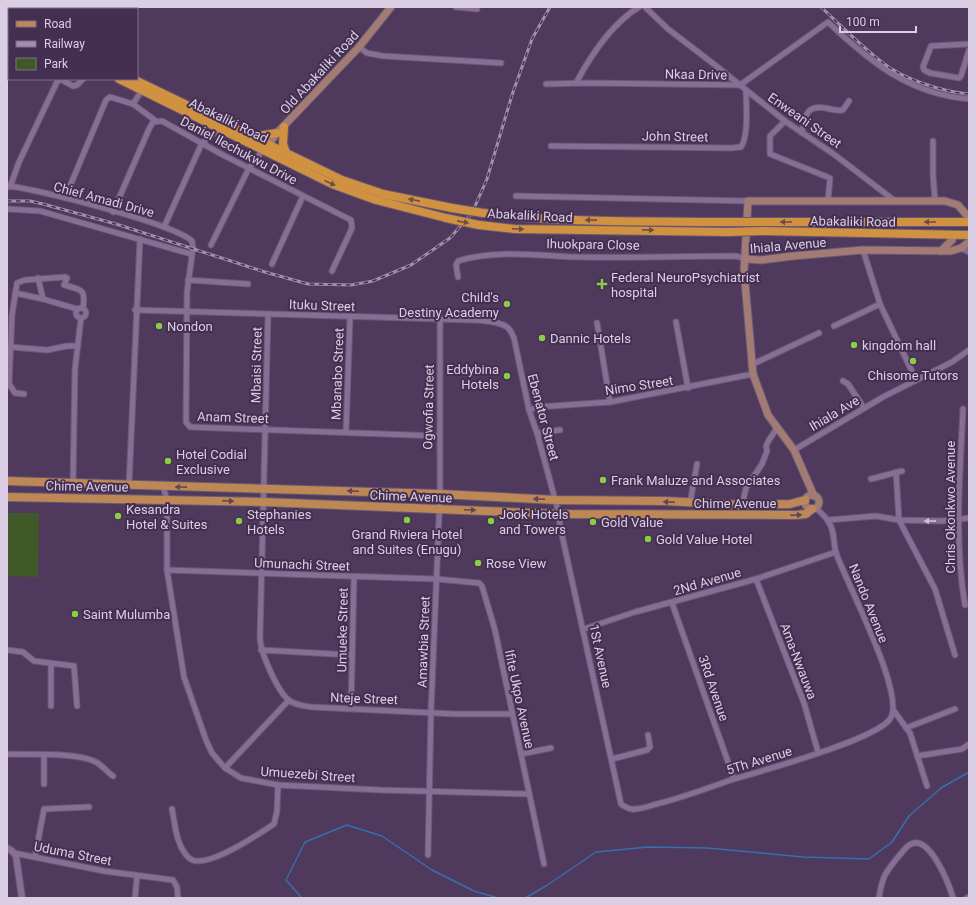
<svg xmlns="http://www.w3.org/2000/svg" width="976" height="905" font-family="Roboto,sans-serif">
	<rect width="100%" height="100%" fill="#4f395c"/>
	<polygon fill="#3f5929" points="7,513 39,513 38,577 7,576"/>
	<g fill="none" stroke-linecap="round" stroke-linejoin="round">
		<g stroke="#356fad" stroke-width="1.5">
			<polyline points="302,898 286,880 305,842 347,825 382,836 432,870 474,891 498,898"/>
			<polyline points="525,898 546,886 596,852 648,847 708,848 803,857 869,859 892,842 909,816 941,788 969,772"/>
		</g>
		<defs>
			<g id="minor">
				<polyline points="456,7 477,9"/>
				<polyline points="645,7 668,29 715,65 785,121 835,155 895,201"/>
				<polyline points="7,36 9,37"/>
				<polyline points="969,44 931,46 923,67 924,70 930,73 959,78 961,76 969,50"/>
				<polyline points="359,47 367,53 383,56 501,63"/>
				<polyline points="60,79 73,86 77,85 83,79"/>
				<path d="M576,83c15,-28 35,-59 63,-76"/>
				<path d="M546,84l42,-1 152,2 88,-63c42,40 81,72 141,77"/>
				<polyline points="133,104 156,121"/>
				<polyline points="785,121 770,136 770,154 830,178 828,201"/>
				<path d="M802,133c3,-19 5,-30 28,-24 5,1 8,2 13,1l6,-9"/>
				<polyline points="933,141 933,175 935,200"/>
				<path d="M551,146l180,2 10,-1c8,-12 5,-42 5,-57"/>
				<path d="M7,186c28,2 167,38 185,55l1,7 -6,44 -1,130 4,5 249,9"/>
				<polyline points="10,187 19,162 57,82 60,79"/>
				<polyline points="516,196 748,201"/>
				<polyline points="65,198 106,100 110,97 133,104 142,90"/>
				<polyline points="7,209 40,211 191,254"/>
				<polyline points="113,212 149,129 153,122 162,121 223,155 351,220 352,228 332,271"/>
				<polyline points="164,227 202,143 220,129"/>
				<polyline points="211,245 249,168 263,150"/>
				<polyline points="961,248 969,252"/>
				<polyline points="863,250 880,304 916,380"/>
				<polyline points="272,264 303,196"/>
				<path d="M458,277l-2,-12 2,-4c37,-12 83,-5 121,-4 52,1 105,-1 157,-1l10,3"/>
				<polyline points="38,278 43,299"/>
				<polyline points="188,280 248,284"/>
				<polyline points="15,293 43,299 77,309"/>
				<circle cx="81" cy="313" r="5"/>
				<path d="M135,310l305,9c16,1 55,-1 67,8 4,3 5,7 7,11l15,72 8,23 22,81 1,12 61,278c4,3 9,6 14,5 6,0 12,-2 18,-4 25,-6 50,-15 75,-24 29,-9 148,-41 162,-62 17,-23 -44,-137 -54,-166 -3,-11 -1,-23 -8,-32 -3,-5 -8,-9 -12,-13"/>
				<path d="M268,315l-8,322c0,15 18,56 30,64 6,4 14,5 21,6l144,7h57"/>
				<polyline points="676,322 688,388"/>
				<polyline points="597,323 610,402"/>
				<polyline points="834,326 880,304"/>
				<polyline points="11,347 47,350 67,346 78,346"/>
				<polyline points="751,365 819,333"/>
				<polyline points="843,381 848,384 864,408"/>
				<path d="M24,394l-9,-1 -6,-9 3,-69 5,-32 8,-3 40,-3 2,1 -3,7c17,5 22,3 19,23"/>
				<path d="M963,409c-3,65 -9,132 2,196"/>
				<polyline points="529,410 538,407 610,402 753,374"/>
				<polyline points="346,432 350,318"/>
				<polyline points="537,433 560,430"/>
				<polyline points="794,450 883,397 952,362 969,350"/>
				<polyline points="896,472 899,520 935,589 955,655"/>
				<polyline points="871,479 902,471"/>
				<polyline points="73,482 75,369 81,318"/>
				<polyline points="129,485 140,239"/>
				<polyline points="163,486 167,500 167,570 184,677 206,740 212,753 225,768 241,778 278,785 380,790 529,794"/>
				<polyline points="690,503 697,464"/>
				<polyline points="742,505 746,488 762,464 767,451 766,446 769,440 777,428"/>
				<polyline points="828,520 876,516 899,520 942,521 969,518"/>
				<polyline points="167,570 436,579 479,583 482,586 495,630 544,864"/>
				<polyline points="756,579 804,703 818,752"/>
				<polyline points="672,603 734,779"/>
				<polyline points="584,629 635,612 756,579 836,552"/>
				<polyline points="7,650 23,652 34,661 74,666 77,706"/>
				<polyline points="261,650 352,655"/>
				<polyline points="51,664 51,706"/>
				<polyline points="351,708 354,577"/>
				<polyline points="894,711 910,733 927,786"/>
				<polyline points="906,728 955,709"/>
				<path d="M7,754c24,1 68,-2 89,8 6,3 11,10 17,14"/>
				<polyline points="521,754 551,748"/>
				<polyline points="44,755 44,784"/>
				<polyline points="917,756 962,749 969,744"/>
				<polyline points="612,759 647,750 650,747 648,735"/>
				<polyline points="225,768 289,700"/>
				<path d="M172,809c3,15 4,37 17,49 15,14 71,-25 85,-34l3,-13 1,-26"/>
				<polyline points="14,853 104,871 173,880 177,887 178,898"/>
				<polyline points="428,855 431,711 440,494 440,319"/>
				<polyline points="35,857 44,809 89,807"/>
				<polyline points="135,898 137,876"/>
				<path d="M879,898c3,-21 6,-25 19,-41 4,-4 8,-11 13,-13 19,-9 38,40 42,54"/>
				<polyline points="967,898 969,897"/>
			</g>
			<polyline id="tertiary" points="7,848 12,851 16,856 22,898"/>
			<g id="secondary">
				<polyline points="265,149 277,133 359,47 391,7"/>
				<polyline points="941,251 952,240 953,235"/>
				<polyline points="746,259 761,260 793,256 863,250 951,251 961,248 969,242"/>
				<circle cx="812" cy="502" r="7"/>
				<polyline points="814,496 794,450 768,415 753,374 744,271 748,201 945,201 958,205 969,218"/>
			</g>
			<g id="primary">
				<polyline points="7,481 440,494 556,500 665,501 742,505 790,504 805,500"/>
				<polyline points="7,497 264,502 559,514 796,515 806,514 812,509"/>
			</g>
			<g id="trunk">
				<polyline points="7,16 9,17"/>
				<polyline points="7,23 9,24"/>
				<polyline points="119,79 332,184 376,200 446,218"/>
				<polyline points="133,79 342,180 383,194 452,208"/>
				<polyline points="284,127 283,144 287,155"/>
				<polyline points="251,137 277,133"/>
				<path d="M483,213c81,10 163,8 245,9"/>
				<polyline points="761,222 969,222"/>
				<polyline points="479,225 515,229 728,232"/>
				<polyline points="762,231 969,235"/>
			</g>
		</defs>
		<use href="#minor" stroke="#695874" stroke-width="7"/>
		<use href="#tertiary" stroke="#695874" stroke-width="8"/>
		<use href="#secondary" stroke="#695874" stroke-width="9"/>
		<use href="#primary" stroke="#695874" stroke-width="10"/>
		<use href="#trunk" stroke="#695874" stroke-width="10"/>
		<use href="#minor" stroke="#866e94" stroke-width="5"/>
		<use href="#tertiary" stroke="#866e94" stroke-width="6"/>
		<use href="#secondary" stroke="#a27b75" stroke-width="7"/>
		<use href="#primary" stroke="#bd8856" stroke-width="8"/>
		<use href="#trunk" stroke="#d09141" stroke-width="8"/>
		<defs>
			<g id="rail">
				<path d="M821,7c20,19 40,39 62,56 20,16 60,29 86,31"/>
				<polyline points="7,201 30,201 43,204 116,224 265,272 308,284 351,285 373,281 411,265 450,238 472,213 487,179 512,95 532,39 550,7"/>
			</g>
		</defs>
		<use href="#rail" stroke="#a190ac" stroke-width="3"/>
		<use href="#rail" stroke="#442f51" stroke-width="1.5" stroke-dasharray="4.5" stroke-linecap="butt"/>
		<defs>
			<g id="trunk-bridge">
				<polyline points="452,208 483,213"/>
				<polyline points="446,218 479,225"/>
				<polyline points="728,222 761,222"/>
				<polyline points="728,232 762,231"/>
			</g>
		</defs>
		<use href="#trunk-bridge" stroke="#695874" stroke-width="10" stroke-linecap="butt"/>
		<use href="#trunk-bridge" stroke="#d09141" stroke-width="8"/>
	</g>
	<defs><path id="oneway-solid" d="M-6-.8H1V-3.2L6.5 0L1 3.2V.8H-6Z"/></defs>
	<g fill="#6e4c4c">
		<use href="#oneway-solid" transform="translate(330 183) rotate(24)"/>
		<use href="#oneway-solid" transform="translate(414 200) rotate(-169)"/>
		<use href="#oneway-solid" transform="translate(591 220) rotate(-179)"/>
		<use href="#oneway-solid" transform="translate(463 222) rotate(11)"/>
		<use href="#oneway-solid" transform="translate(786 222) rotate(180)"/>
		<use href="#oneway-solid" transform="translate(930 222) rotate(-180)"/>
		<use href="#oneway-solid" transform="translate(518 229) rotate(2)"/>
		<use href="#oneway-solid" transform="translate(648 230) rotate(1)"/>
	</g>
	<g fill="#624552">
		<use href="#oneway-solid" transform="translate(181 487) rotate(-179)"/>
		<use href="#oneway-solid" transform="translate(353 491) rotate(-178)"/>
		<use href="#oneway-solid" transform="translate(539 499) rotate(-177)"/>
		<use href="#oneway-solid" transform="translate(228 501) rotate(2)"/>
		<use href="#oneway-solid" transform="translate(669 502) rotate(-177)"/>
		<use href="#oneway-solid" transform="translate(470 510) rotate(3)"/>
		<use href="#oneway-solid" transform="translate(796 515) rotate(-2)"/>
	</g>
	<use fill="#cec0d8" href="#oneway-solid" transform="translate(930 521) rotate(-179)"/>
	<g fill="#8ace47" stroke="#442f51" stroke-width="1.5">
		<path d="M600 278h4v4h4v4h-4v4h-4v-4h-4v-4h4z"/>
		<circle cx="507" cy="304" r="4"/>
		<circle cx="159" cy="326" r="4"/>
		<circle cx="542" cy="338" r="4"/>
		<circle cx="854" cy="345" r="4"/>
		<circle cx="913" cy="361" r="4"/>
		<circle cx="507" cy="376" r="4"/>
		<circle cx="168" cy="461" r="4"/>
		<circle cx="603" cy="480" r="4"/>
		<circle cx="118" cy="516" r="4"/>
		<circle cx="407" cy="520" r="4"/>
		<circle cx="239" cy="521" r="4"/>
		<circle cx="491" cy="521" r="4"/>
		<circle cx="593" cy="522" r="4"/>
		<circle cx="648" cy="539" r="4"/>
		<circle cx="478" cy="563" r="4"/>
		<circle cx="75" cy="614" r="4"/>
	</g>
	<g text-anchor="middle" stroke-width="4" stroke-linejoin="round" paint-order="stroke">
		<g font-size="13" fill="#dbcee4" stroke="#442f51">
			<text transform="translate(319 72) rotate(-47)" y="5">Old Abakaliki Road</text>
			<text transform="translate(696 74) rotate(1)" y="5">Nkaa Drive</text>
			<text transform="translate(229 120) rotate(26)" y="5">Abakaliki Road</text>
			<text transform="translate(805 120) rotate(35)" y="5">Enweani Street</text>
			<text transform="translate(675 136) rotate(1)" y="5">John Street</text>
			<text transform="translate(239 150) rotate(28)" y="5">Daniel Ilechukwu Drive</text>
			<text transform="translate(104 199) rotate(15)" y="5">Chief Amadi Drive</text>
			<text transform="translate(530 215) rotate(3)" y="5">Abakaliki Road</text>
			<text transform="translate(853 221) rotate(1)" y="5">Abakaliki Road</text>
			<text transform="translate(593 244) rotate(1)" y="5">Ihuokpara Close</text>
			<text transform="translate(788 245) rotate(-5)" y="5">Ihiala Avenue</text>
			<text transform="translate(322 305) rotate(2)" y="5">Ituku Street</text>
			<text transform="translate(256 365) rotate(-89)" y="5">Mbaisi Street</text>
			<text transform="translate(337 374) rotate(-88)" y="5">Mbanabo Street</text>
			<text transform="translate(639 385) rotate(-9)" y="5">Nimo Street</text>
			<text transform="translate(428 407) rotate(-89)" y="5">Ogwofia Street</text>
			<text transform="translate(834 413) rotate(-31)" y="5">Ihiala Ave</text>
			<text transform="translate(233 417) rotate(2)" y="5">Anam Street</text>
			<text transform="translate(544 417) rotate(75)" y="5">Ebenator Street</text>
			<text transform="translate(87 486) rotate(1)" y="5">Chime Avenue</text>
			<text transform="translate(411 496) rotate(2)" y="5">Chime Avenue</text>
			<text x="735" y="508">Chime Avenue</text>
			<text transform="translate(950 507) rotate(-90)" y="5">Chris Okonkwo Avenue</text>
			<text transform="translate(302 564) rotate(2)" y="5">Umunachi Street</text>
			<text transform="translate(707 581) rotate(-16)" y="5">2Nd Avenue</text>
			<text transform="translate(869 603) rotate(68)" y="5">Nando Avenue</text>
			<text transform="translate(342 630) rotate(-89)" y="5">Umueke Street</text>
			<text transform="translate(423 642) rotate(-88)" y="5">Amawbia Street</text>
			<text transform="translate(601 656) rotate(78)" y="5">1St Avenue</text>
			<text transform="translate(799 661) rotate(69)" y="5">Ama-Nwauwa</text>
			<text transform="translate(714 688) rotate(71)" y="5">3Rd Avenue</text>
			<text transform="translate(364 698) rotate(2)" y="5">Nteje Street</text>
			<text transform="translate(520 699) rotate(78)" y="5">Ifite Ukpo Avenue</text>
			<text transform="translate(759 760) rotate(-17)" y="5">5Th Avenue</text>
			<text transform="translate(308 774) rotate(4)" y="5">Umuezebi Street</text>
			<text transform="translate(73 853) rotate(11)" y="5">Uduma Street</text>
		</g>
		<g font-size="13" fill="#dbcee4" stroke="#442f51" text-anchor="start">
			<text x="611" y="282">Federal NeuroPsychiatrist<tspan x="611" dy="15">hospital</tspan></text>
			<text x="499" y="302" text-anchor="end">Child's<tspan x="499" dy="15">Destiny Academy</tspan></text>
			<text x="167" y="331">Nondon</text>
			<text x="550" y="343">Dannic Hotels</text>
			<text x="862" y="350">kingdom hall</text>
			<text x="499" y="374" text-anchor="end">Eddybina<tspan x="499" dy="15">Hotels</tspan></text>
			<text x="913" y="380" text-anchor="middle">Chisome Tutors</text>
			<text x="176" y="459">Hotel Codial<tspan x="176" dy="15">Exclusive</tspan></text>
			<text x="611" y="485">Frank Maluze and Associates</text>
			<text x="126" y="514">Kesandra<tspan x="126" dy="15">Hotel &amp; Suites</tspan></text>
			<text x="247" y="519">Stephanies<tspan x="247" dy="15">Hotels</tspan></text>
			<text x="499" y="519">Jook Hotels<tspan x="499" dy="15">and Towers</tspan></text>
			<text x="601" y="527">Gold Value</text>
			<text x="407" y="539" text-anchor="middle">Grand Riviera Hotel<tspan x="407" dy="15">and Suites (Enugu)</tspan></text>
			<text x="656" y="544">Gold Value Hotel</text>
			<text x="486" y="568">Rose View</text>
			<text x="83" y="619">Saint Mulumba</text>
		</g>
	</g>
	<rect width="976" height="905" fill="none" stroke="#dbcee4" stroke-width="16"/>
	<rect x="8" y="8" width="130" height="72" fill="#442f51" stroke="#806f8c"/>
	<rect x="16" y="21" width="20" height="6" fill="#bd8856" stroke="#806f8c"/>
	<text x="44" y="28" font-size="12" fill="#dbcee4">Road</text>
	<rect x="16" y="41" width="20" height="6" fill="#a190ac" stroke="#806f8c"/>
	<text x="44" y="48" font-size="12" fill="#dbcee4">Railway</text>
	<rect x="16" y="58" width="20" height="12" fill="#3f5929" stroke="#806f8c"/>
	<text x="44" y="68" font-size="12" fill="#dbcee4">Park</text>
	<path d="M840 26v6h76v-6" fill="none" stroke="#dbcee4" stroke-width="2"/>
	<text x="846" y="26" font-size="12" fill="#dbcee4" stroke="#442f51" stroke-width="3" paint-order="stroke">100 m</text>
</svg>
